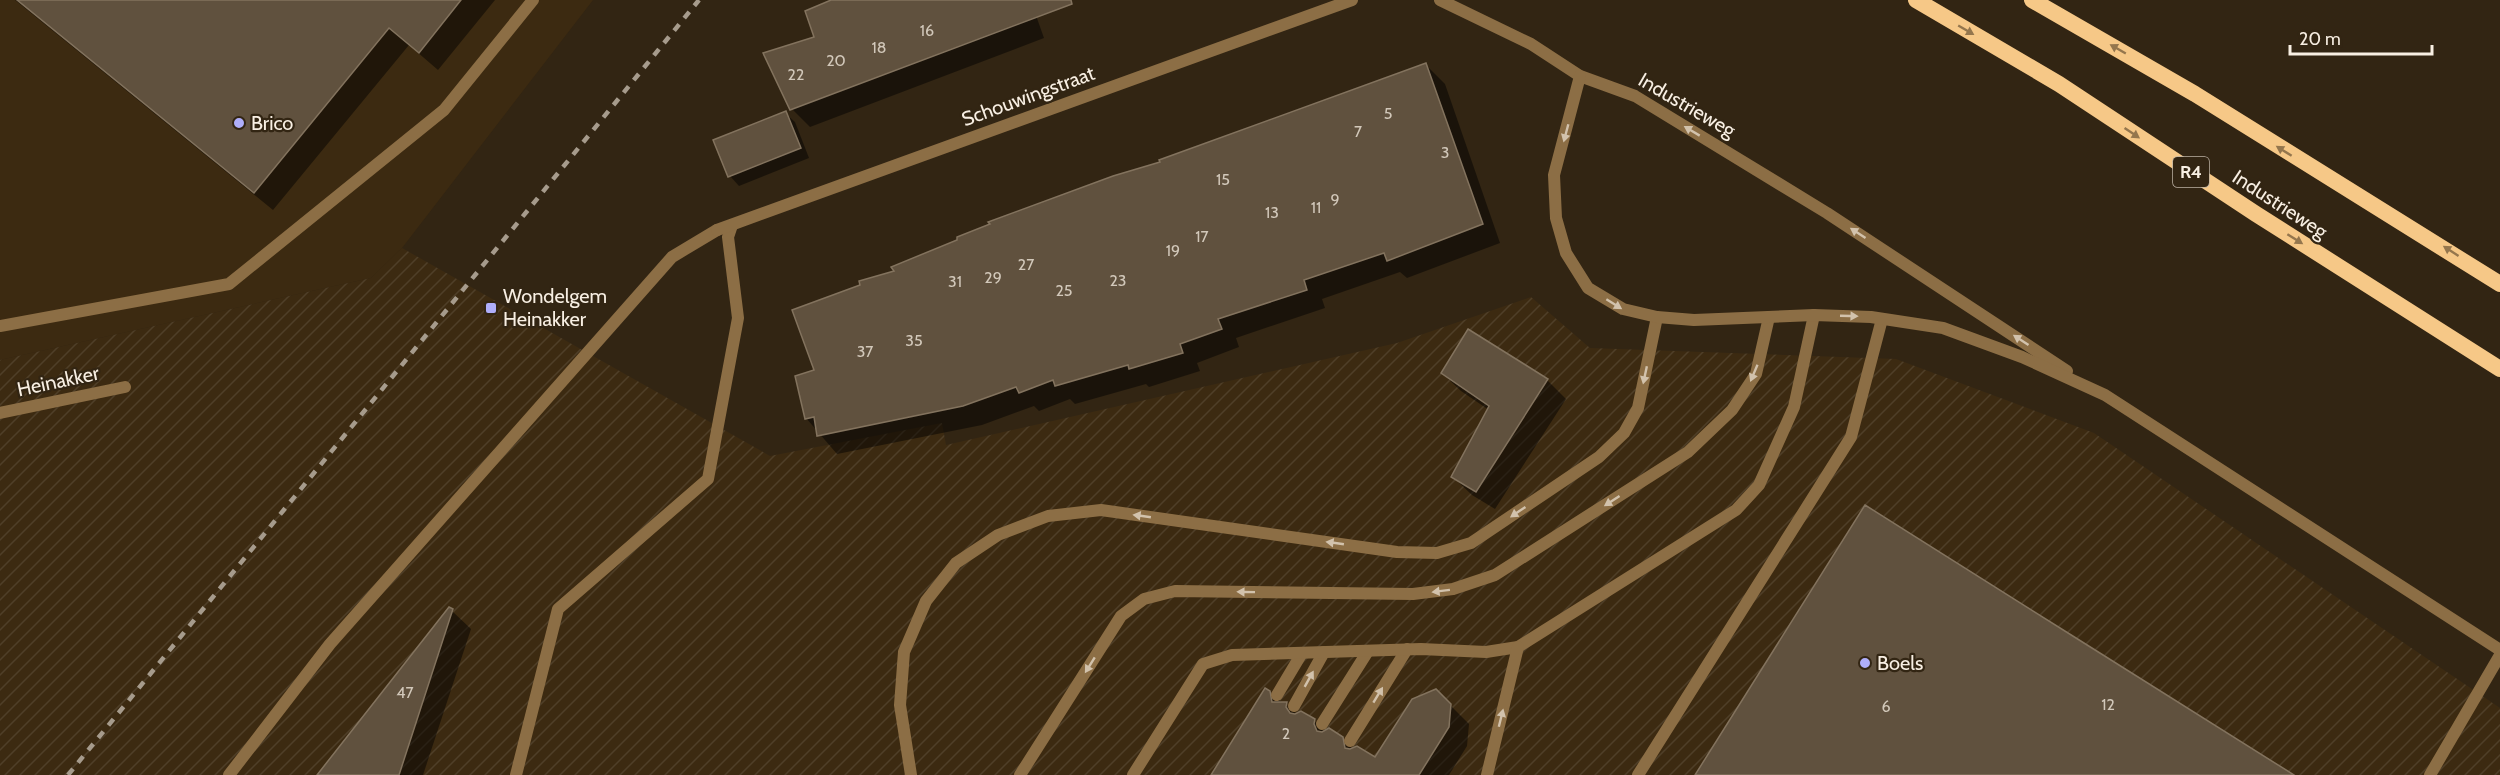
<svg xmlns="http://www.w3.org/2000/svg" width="2500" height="775" font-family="Cabin,sans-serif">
	<defs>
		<pattern id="industrial-furrows" width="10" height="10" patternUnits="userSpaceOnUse" patternTransform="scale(1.5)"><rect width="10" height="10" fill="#3c2a11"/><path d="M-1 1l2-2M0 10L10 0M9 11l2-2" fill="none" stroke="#4f3f28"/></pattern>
	</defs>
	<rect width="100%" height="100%" fill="#322513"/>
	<polygon fill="#3c2a11" points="0,0 593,0 402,248 371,278 0,360"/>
	<polygon fill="url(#industrial-furrows)" points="402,248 770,456 942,423 946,445 1397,343 1531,297 1590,348 1896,359 2094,433 2500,708 2500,775 0,775 0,360 371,278"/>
	<g fill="#0007">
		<polygon points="15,0 495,0 438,70 409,45 273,210"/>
		<polygon points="835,0 1046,0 1033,7 1044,38 810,127 792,109 816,38"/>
		<polygon points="1426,65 1445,84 1500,243 1407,278 1400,272 1322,299 1325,308 1236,338 1239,347 1197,363 1200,371 1149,387 1146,384 1075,404 1070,399 1039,411 1034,406 982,425 837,454 806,418 896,272 1162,163"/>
		<polygon points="785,113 795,122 809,158 739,186 730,176"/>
		<polygon points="1442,373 1547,380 1566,399 1495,509 1472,495 1453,477 1489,410 1461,391"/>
		<polygon points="452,611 471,629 423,775 319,775"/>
		<polygon points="1436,691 1469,724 1467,746 1449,775 1212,775 1269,692 1297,714 1314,721 1326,732 1342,738 1353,749 1376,760"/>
	</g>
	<g fill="#60513e" stroke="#83735e" stroke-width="1.5">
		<polygon points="17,0 461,0 419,53 389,28 254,193"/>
		<polygon points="831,0 1071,0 1072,4 790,110 763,53 814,37 805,11"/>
		<polygon points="1426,63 1483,224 1387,261 1384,253 1304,280 1307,290 1218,319 1222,329 1180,344 1183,353 1129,369 1128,365 1055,386 1053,380 1019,393 1016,387 963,406 817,436 814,417 805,419 795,376 814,370 792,310 860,285 859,281 894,271 891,267 957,240 957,237 990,224 988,222 1113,176 1160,162 1159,160"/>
		<polygon points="786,111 801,148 728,177 713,140"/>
		<polygon points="1468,329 1548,379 1476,492 1451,477 1489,406 1441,373"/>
		<polygon points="1865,505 2076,638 2294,775 1695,775"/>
		<polygon points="449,607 453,609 399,775 317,775"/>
		<polygon points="1265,688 1270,691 1272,702 1287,702 1286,707 1290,713 1295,714 1301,711 1315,719 1314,724 1317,731 1322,732 1329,728 1343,737 1345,748 1350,749 1357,746 1375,757 1412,699 1436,689 1451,704 1449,727 1419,775 1211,775"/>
	</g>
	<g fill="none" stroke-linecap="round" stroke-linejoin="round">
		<g stroke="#8c6e45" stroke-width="12">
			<polyline points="0,326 229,284 444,110 533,0"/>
			<polyline points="1277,695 1302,653"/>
			<polyline points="1294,706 1324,652"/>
			<polyline points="1322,724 1368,651"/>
			<polyline points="1350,741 1407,649"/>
			<polyline points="229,775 330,644 672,257 717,230"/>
			<polyline points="516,775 558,609 708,479 738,318 728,237 732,225"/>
			<polyline points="911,775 900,705 904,652 926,601 956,563 998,535 1048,516 1101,510 1397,552 1437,553 1471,543 1599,457 1624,433 1638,408 1657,317"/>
			<polyline points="1020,775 1121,616 1144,599 1175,591 1413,594 1453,589 1495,575 1688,452 1732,410 1756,374 1769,317"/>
			<polyline points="1133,775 1203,664 1232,655 1421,649 1486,652 1518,647 1736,510 1759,485 1794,407 1814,315"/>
			<polyline points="1487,775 1518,647"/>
			<polyline points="1638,775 1851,437 1882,319"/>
			<polyline points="2430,775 2500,655"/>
		</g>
		<g stroke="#8c6e45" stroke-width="12">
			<polyline points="1440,0 1531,44 1580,76 1635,96 1827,213 2067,371"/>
			<polyline points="1580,76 1554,175 1556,218 1566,253 1588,288 1623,309 1657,317 1694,320 1814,315 1871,317 1943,328 2022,357 2105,395 2500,650"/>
			<polyline points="717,230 1352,0"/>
			<polyline points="0,413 125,387"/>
		</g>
		<g stroke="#f6c887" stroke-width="16">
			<polyline points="1916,0 2059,84 2256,214 2500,369"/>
			<polyline points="2032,0 2195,94 2500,284"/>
		</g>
		<polyline stroke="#a69b8c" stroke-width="4.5" stroke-dasharray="8 8" stroke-linecap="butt" points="68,775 699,0"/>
	</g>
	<defs><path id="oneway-solid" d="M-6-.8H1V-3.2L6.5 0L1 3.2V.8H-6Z" transform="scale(1.5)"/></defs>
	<g fill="#94764d">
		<use href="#oneway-solid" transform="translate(1966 30) rotate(30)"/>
		<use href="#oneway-solid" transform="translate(2118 49) rotate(-150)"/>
		<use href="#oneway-solid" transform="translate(2132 133) rotate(34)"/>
		<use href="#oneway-solid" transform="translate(2284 151) rotate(-148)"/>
		<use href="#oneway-solid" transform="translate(2295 239) rotate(32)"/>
		<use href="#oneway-solid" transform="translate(2451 251) rotate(-147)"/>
	</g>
	<g fill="#d2c2ac">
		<use href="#oneway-solid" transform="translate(1692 131) rotate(-149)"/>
		<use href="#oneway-solid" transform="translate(1566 133) rotate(105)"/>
		<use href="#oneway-solid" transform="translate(1858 233) rotate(-147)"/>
		<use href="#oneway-solid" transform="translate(1614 304) rotate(32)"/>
		<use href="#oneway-solid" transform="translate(1849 316) rotate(2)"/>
		<use href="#oneway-solid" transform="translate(2021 340) rotate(-147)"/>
		<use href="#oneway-solid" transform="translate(1754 373) rotate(113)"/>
		<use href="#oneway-solid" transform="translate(1645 375) rotate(102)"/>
		<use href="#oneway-solid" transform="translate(1612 501) rotate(147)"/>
		<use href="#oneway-solid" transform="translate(1518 512) rotate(146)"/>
		<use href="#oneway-solid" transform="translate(1142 516) rotate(-172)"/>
		<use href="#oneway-solid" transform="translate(1335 543) rotate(-172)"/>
		<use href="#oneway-solid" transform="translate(1441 591) rotate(173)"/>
		<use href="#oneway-solid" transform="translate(1246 592) rotate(-179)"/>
		<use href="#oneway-solid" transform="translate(1090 665) rotate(122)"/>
		<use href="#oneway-solid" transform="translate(1309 679) rotate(-61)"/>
		<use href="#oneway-solid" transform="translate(1378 695) rotate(-59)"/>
		<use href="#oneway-solid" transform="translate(1501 718) rotate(-76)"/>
	</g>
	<g fill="#afaefa" stroke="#322513" stroke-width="2">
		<circle cx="239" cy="123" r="6"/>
		<rect x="485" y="302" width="12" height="12" rx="3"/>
		<circle cx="1865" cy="663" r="6"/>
	</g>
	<g text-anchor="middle" stroke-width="4.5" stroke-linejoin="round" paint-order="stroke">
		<g font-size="16" fill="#d2c8ba">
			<text x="927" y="36">16</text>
			<text x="879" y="53">18</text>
			<text x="836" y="66">20</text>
			<text x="796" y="80">22</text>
			<text x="1388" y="119">5</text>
			<text x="1358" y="137">7</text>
			<text x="1445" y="158">3</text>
			<text x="1223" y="185">15</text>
			<text x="1335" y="205">9</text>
			<text x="1316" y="213">11</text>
			<text x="1272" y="218">13</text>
			<text x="1202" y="242">17</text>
			<text x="1173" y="256">19</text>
			<text x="1026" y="270">27</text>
			<text x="993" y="283">29</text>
			<text x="1118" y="286">23</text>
			<text x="955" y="287">31</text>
			<text x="1064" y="296">25</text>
			<text x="914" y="346">35</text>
			<text x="865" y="357">37</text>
			<text x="405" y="698">47</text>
			<text x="2108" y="710">12</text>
			<text x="1886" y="712">6</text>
			<text x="1286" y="739">2</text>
		</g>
		<rect fill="#322513" stroke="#bdb2a5" stroke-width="1.5" x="2173" y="157" width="36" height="30" rx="4.5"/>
		<g font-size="18" font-weight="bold" fill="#f8efe3">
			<text x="2191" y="178">R4</text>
		</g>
		<g font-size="20" fill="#f8efe3" stroke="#322513">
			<text transform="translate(1028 96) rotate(-20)" y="7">Schouwingstraat</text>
			<text transform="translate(1687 105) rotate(30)" y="7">Industrieweg</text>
			<text transform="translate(2280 204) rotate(33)" y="7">Industrieweg</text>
			<text transform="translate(58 381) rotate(-12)" y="7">Heinakker</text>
		</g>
		<g font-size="20" fill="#f8efe3" stroke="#322513" text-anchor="start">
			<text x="251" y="130">Brico</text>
			<text x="503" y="303">Wondelgem<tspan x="503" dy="23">Heinakker</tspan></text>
			<text x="1877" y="670">Boels</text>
		</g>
	</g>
	<path d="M2290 45v9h142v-9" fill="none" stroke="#f8efe3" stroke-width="3"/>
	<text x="2299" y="45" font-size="18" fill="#f8efe3" stroke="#322513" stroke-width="4.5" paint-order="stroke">20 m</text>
</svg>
